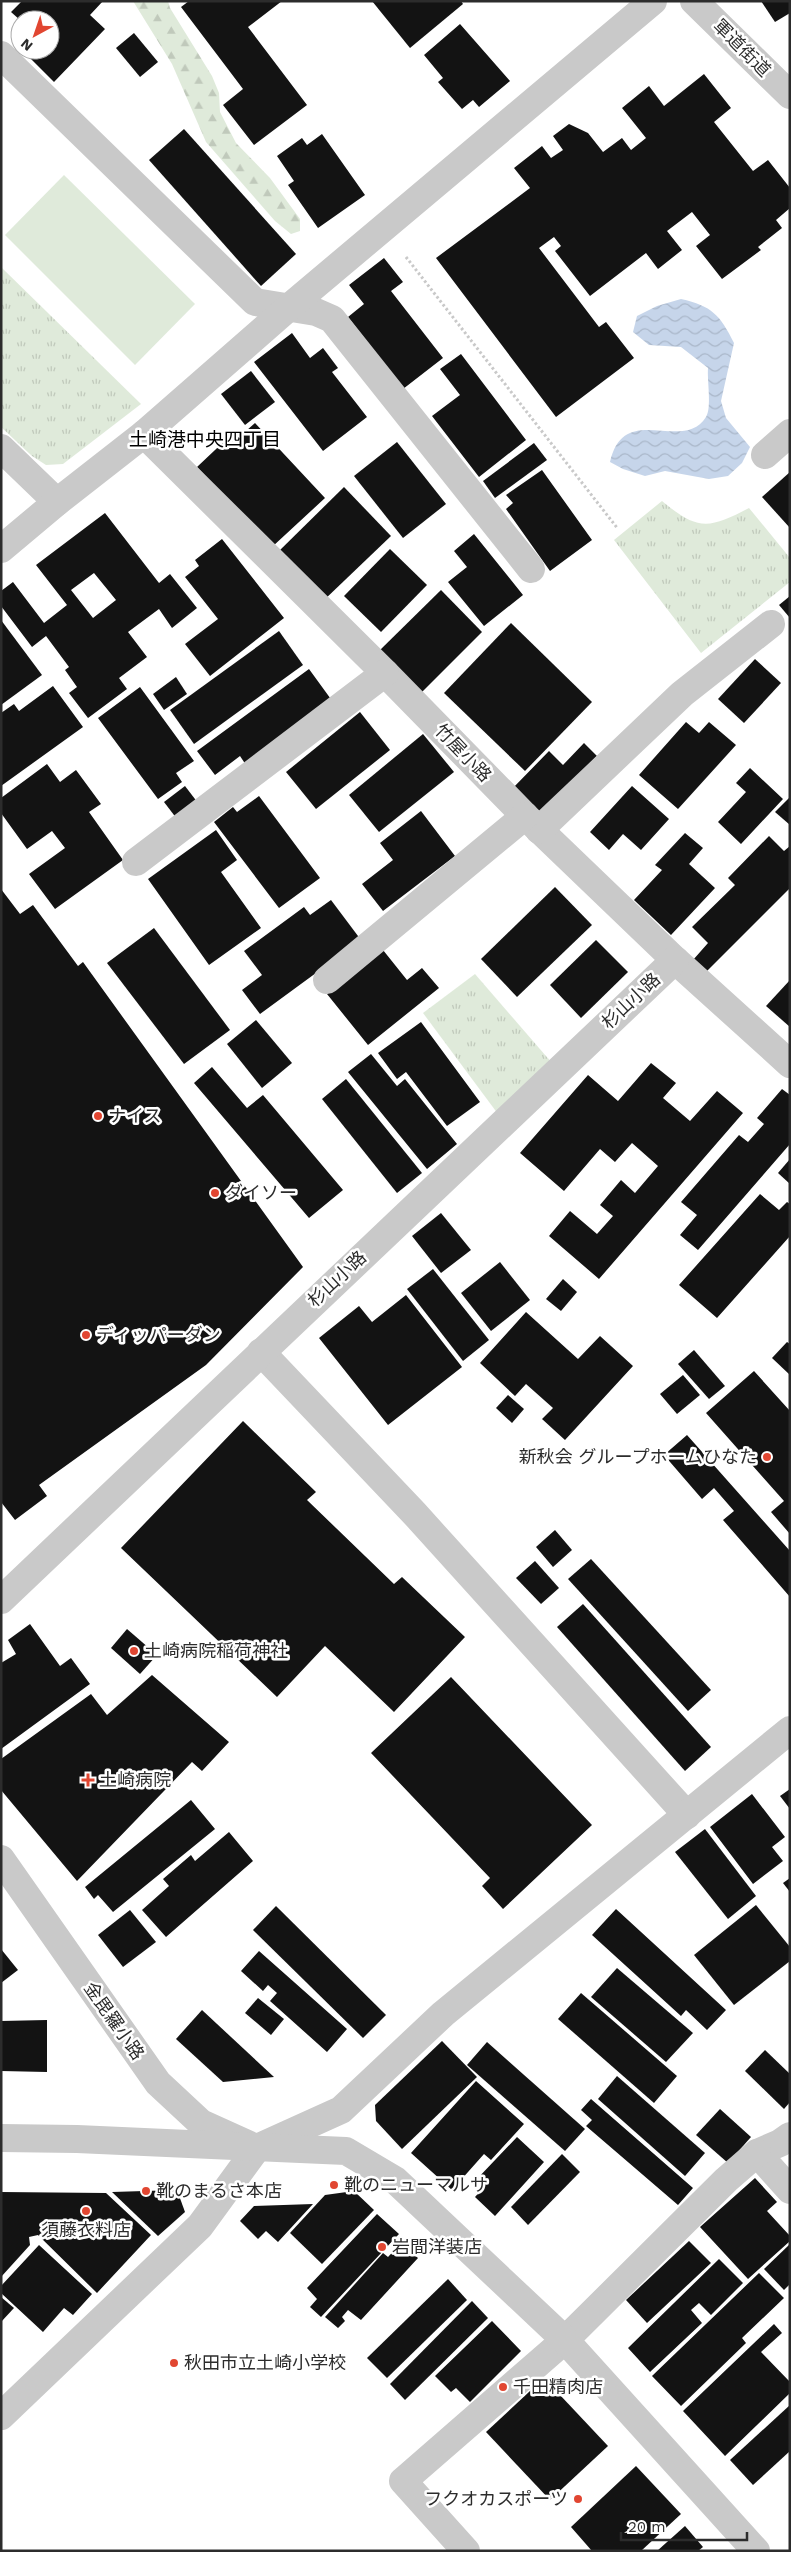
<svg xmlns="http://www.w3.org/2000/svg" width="791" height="2552" font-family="'Work Sans','Noto Sans JP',sans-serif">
	<defs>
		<pattern id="grass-tufts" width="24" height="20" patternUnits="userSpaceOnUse" patternTransform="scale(1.25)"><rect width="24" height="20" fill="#dfeada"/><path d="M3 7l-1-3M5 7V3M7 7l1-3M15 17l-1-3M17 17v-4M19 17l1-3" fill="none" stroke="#c0c9bb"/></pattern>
		<pattern id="forest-firs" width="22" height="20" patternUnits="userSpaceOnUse" patternTransform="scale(1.25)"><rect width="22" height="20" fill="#dfeada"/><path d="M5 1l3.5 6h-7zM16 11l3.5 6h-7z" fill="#c0c9bb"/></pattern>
		<pattern id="water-waves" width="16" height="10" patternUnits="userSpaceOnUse" patternTransform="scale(1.25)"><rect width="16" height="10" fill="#c6d5ea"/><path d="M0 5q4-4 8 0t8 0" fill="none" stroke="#aab7c9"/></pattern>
	</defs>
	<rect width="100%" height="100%" fill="#fff"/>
	<g fill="url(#grass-tufts)">
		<polygon points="1,267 141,404 63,464 46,465 32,456 1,427"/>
		<path d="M662,501c36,30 47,28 87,7l41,50v24l-89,71 -87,-113z"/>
		<polygon points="475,974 552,1063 498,1114 423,1013"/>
	</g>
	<polygon fill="url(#forest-firs)" points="133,1 168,1 170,8 212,76 219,93 220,112 236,143 270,178 300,219 300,231 291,234 275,221 206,142 172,64"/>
	<polygon fill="#dfeada" points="64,175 195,304 135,365 5,235"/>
	<path fill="url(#water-waves)" d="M681,299c31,7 39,16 53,44l-13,58 5,17 24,29 -8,16 -14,13 -19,3 -44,-8 -20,5 -22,-7 -13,-7c14,-62 73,-8 96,-45 6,-9 1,-36 2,-49l-27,-21 -32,-2 -16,-13 4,-16 20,-10z"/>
	<g fill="#131313" fill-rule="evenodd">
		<polygon points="22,1 103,1 90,15 105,29 54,82 29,57 36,50 50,50 50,20 20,20 11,12"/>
		<polygon points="189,1 282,1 248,27 307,105 254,145 223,105 243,89 181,7"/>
		<polygon points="372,1 461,1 463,4 410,48"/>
		<polygon points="761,1 790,1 790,13 775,22"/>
		<polygon points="460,24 510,81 479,107 473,100 462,109 438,82 443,78 424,55"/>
		<polygon points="134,33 158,62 140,77 116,48"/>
		<polygon points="704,74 731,108 714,122 753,171 768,160 790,188 790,208 776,220 782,228 758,247 761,250 722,279 696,246 710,235 692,212 667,231 682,250 658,269 646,253 590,296 555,251 561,246 554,237 539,248 599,327 606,322 634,358 556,417 436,258 530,188 514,168 542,146 551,158 563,150 553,136 569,124 588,133 603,152 622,138 631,150 646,138 622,108 649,86 664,106"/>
		<polygon points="184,129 296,254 261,286 149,160"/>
		<polygon points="322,134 365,195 318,228 288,185 294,181 277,156 302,138 307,145"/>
		<polygon points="384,258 403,282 391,291 443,358 403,389 348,317 364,304 349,285"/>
		<polygon points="292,333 310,358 323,348 338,368 332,372 367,417 323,451 254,362"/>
		<polygon points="461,354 526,440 479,477 432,416 460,395 440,369"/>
		<polygon points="251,371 275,402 245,425 221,394"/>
		<polygon points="255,423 325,498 272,547 197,467 233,433 238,438"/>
		<polygon points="397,442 446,504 403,538 354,476"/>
		<polygon points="534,443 547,460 495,498 483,481"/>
		<polygon points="542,470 592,540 550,571 506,509 513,503 506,495"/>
		<polygon points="790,472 790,528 762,497"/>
		<polygon points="344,487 391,536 322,602 276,554"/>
		<path d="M105,513l54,70 11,-9 27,34 -25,20 -13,-19 -31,23 19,25 -28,21 8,11 -39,29 -19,-25 8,-6 -12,-17 4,-3 -23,-31 -14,11 -31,-41v-15l12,-9 31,41 23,-18 -31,-40zM94,573l22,27 -23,18 -22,-28z"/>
		<polygon points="474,534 523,595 484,626 448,582 467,567 454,551"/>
		<polygon points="222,539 284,618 210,676 185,644 218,619 185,577 199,566 195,560"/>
		<polygon points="390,549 427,585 381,632 344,596"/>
		<polygon points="441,590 482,632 421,693 379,651"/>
		<polygon points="790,596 790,618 779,605"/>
		<polygon points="1,620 42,675 1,705"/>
		<polygon points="511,623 592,702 525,771 444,693"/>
		<polygon points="279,631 303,665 194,744 170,710"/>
		<polygon points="755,659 781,683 744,723 718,699"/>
		<polygon points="309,669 333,702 246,765 240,756 215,775 197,751"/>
		<polygon points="176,677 187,694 164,710 153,694"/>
		<polygon points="53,686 83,727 1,786 1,713 14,704 19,711"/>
		<polygon points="140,687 194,761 176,773 182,782 158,799 98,718"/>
		<polygon points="360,712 390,750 316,809 286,772"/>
		<polygon points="686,722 699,733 709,722 736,745 678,809 639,775"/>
		<polygon points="423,734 454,772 379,832 349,795"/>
		<polygon points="584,743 597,756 539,815 512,789 549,751 563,765"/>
		<polygon points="47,764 60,782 76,770 101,804 89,812 123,860 55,909 29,874 65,848 52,831 27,849 1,813 1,798"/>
		<polygon points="750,768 783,799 741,844 718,822 746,792 736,783"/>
		<polygon points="185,786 198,803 177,819 164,802"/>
		<polygon points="632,786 669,819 641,850 623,834 609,850 590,832"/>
		<polygon points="259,796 320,878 279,908 214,822 233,807 237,812"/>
		<polygon points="790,797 790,825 775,812"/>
		<polygon points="421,811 455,856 383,911 362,884 393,860 380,843"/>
		<polygon points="216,830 237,860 221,872 261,928 209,965 148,879"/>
		<polygon points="685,833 703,848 689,864 715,888 671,935 634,900 662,870 655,865"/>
		<polygon points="769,836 784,851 790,846 790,888 706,972 693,960 708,943 692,927 735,885 728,878"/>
		<polygon points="555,887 592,925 517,997 481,959"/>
		<polygon points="1,889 20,914 33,905 78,966 83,962 303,1267 206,1365 39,1485 47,1496 15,1520 1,1502"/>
		<polygon points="331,900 361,940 260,1014 242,990 262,975 244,951 304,907 310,915"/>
		<polygon points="154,928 230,1030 184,1064 107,963"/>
		<polygon points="596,940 628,972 581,1018 550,985"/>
		<polygon points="383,950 407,980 422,968 439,988 368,1045 327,994"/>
		<polygon points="790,980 790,1027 766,1006"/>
		<polygon points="256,1020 292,1063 262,1088 227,1044"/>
		<polygon points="421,1022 480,1102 447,1126 406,1072 397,1079 378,1053"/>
		<polygon points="371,1054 397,1086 405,1079 457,1144 427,1169 348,1072"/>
		<polygon points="651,1063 676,1083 663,1098 690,1121 717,1091 743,1113 599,1279 549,1236 570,1211 597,1234 613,1216 600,1205 621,1180 635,1193 658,1166 632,1143 615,1162 600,1149 564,1191 520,1153 588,1075 618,1101"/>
		<polygon points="212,1067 247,1108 263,1095 343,1190 309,1218 194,1083"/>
		<polygon points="346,1079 422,1173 397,1193 322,1099"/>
		<polygon points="782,1089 790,1095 790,1144 698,1250 680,1235 697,1215 681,1202 739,1135 748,1142 764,1124 757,1118"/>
		<polygon points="790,1159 790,1184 778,1173"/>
		<polygon points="760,1194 779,1210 787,1202 790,1204 790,1236 717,1318 679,1285"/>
		<polygon points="441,1213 471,1250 441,1273 412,1236"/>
		<polygon points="500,1262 530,1300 491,1331 461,1293"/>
		<polygon points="433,1269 489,1340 463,1361 407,1289"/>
		<polygon points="563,1279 577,1292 561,1311 546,1299"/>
		<polygon points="406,1295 462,1367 388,1425 319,1338 359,1306 372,1322"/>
		<polygon points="526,1312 578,1359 600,1336 633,1366 565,1440 542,1419 553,1408 526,1384 515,1396 480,1363"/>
		<polygon points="787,1342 790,1344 790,1375 772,1358"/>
		<polygon points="694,1350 725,1386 709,1399 678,1364"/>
		<polygon points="754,1371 790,1411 790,1534 771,1512 784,1501 706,1413"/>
		<polygon points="683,1375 700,1395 677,1414 660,1394"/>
		<polygon points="508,1395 524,1409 512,1423 496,1408"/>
		<polygon points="243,1421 316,1492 307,1500 394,1584 402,1577 465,1637 394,1712 325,1646 277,1697 121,1548"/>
		<polygon points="687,1435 790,1551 790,1597 723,1520 734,1511 714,1488 702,1499 664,1455"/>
		<polygon points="555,1530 572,1550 553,1567 536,1547"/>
		<polygon points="591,1559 711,1690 688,1711 568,1579"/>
		<polygon points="535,1561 559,1588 541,1604 516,1578"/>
		<polygon points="583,1604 711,1747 685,1771 557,1627"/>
		<polygon points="30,1624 60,1666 71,1658 90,1684 1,1749 1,1663 16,1654 8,1640"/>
		<polygon points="127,1629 157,1655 140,1674 111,1648"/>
		<polygon points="152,1675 229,1742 202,1771 192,1762 77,1881 1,1790 1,1759 91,1694 107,1715"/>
		<polygon points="451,1677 592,1825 503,1909 482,1886 490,1878 371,1753"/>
		<polygon points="790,1789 790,1809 780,1796"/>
		<polygon points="752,1794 785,1837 772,1847 783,1861 753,1884 710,1827"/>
		<polygon points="191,1800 215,1829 113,1912 98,1895 94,1899 85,1887"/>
		<polygon points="705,1829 756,1896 728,1919 675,1852"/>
		<polygon points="229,1832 253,1861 166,1937 142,1910 169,1886 163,1879 191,1855 195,1861"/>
		<polygon points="790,1878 790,1892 783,1883"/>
		<polygon points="756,1905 790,1947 790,1961 734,2005 694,1955"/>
		<polygon points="276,1906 386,2015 363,2038 253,1930"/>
		<polygon points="616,1909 726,2010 707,2030 686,2010 681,2016 592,1935"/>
		<polygon points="130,1910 156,1942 123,1967 98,1935"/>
		<polygon points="1,1949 18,1970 1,1983"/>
		<polygon points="259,1951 347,2029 327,2052 270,2001 277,1993 268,1985 263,1991 241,1971"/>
		<polygon points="617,1968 693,2033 666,2062 591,1997"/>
		<polygon points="581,1993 677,2076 654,2103 558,2019"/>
		<polygon points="258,1998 284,2019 271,2035 245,2013"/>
		<polygon points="202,2010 274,2077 223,2082 176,2039"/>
		<polygon points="47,2020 47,2072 1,2071 1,2021"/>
		<polygon points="442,2041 477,2077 402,2149 376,2121 375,2105"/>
		<polygon points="487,2042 585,2129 565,2151 467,2065"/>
		<polygon points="765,2050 790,2074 790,2102 784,2109 745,2071"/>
		<polygon points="617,2076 705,2153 685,2176 598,2099"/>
		<polygon points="476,2081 524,2124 491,2160 484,2154 452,2190 411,2153"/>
		<polygon points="591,2099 693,2188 678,2205 586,2126 592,2120 581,2110"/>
		<polygon points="720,2109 751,2137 728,2163 696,2135"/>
		<polygon points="517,2137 544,2162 495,2216 475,2197 484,2187 476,2180"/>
		<polygon points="562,2154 580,2172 528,2225 511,2207"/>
		<polygon points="755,2178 777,2202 767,2211 790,2236 790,2241 748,2279 700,2227"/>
		<polygon points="177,2190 185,2212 158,2236 112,2192"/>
		<polygon points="354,2191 374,2210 322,2264 290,2233 325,2195"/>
		<polygon points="1,2192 106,2193 151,2235 97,2293 38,2235 29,2237 30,2245 1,2277"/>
		<polygon points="313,2204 278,2242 266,2231 258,2239 240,2221 254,2206"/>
		<polygon points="377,2214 399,2234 321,2317 310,2307 317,2299 307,2288"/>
		<polygon points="689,2241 711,2263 647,2323 626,2300"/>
		<polygon points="401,2243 418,2258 361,2320 348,2310 342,2317 345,2321 338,2328 325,2317 383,2253 388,2257"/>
		<polygon points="790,2244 790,2284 784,2290 764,2269"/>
		<polygon points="39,2245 92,2294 73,2315 64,2308 43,2332 1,2293 1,2286"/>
		<polygon points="719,2259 743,2283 711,2315 699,2303 691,2310 702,2323 650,2372 628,2348"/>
		<polygon points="759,2273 784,2298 742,2338 746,2343 681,2406 652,2376"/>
		<polygon points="448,2279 467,2300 387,2378 367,2358"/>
		<polygon points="1,2297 14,2308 1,2322"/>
		<polygon points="472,2301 488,2318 405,2400 390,2384"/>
		<polygon points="492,2321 521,2351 470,2402 456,2388 451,2392 435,2376"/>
		<polygon points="774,2324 782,2333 761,2352 790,2382 790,2393 725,2456 683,2411"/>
		<polygon points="544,2378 608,2446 550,2500 486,2432"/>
		<polygon points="790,2405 790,2451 753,2485 730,2460"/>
		<polygon points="636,2466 681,2514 641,2551 592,2551 571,2527"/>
		<polygon points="685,2526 703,2547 698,2551 657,2551"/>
	</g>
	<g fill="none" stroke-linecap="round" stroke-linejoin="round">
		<polyline stroke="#c9c9c9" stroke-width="3" stroke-dasharray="2.5 2.5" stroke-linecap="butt" points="406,257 618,529"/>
		<g stroke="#c9c9c9" stroke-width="28">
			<polyline points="694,1 790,95"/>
			<polyline points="1,55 255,302 316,312 332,319 531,569"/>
			<polyline points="144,434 385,673 525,816 675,960 790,1064"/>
			<polyline points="1,448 57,502"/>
			<polyline points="765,455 790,433"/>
			<polyline points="1,549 57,502 144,434 287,309 653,1"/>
			<polyline points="539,830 682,694 771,624"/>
			<polyline points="136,862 385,673"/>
			<polyline points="327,980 525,816"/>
			<polyline points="261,1352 414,1513 687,1815"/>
			<polyline points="1,1600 675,960"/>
			<polyline points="1,1859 158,2083 201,2123 254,2147"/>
			<polyline points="790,2136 780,2143 757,2153 790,2190"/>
			<polyline points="1,2416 200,2226 257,2148 341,2110 443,2014 790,1730"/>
			<polyline points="466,2551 403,2481 565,2340 726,2180 757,2153"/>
		</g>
		<polyline stroke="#c9c9c9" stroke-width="28" points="1,2138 77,2139 346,2151 395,2180 565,2340 756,2551"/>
	</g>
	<g fill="#e14631" stroke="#fff" stroke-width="2">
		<circle cx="98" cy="1116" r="5"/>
		<circle cx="215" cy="1193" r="5"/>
		<circle cx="86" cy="1335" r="5"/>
		<circle cx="767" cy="1457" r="5"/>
		<circle cx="134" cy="1651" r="5"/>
		<path d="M85.5 1772.5h5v5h5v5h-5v5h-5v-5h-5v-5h5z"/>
		<circle cx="334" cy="2185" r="5"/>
		<circle cx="146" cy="2191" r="5"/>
		<circle cx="86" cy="2211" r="5"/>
		<circle cx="382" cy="2247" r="5"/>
		<circle cx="174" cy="2363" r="5"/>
		<circle cx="503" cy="2387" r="5"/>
		<circle cx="578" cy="2499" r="5"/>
	</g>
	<g text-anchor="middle" stroke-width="5" stroke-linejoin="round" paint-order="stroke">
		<g font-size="18" fill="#2c2c2c" stroke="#fff">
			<text transform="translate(742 48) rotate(45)" y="6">軍道街道</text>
			<text transform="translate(463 753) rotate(46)" y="6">竹屋小路</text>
			<text transform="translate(631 1001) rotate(-43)" y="6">杉山小路</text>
			<text transform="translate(337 1279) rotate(-43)" y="6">杉山小路</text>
			<text transform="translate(114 2021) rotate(55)" y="6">金毘羅小路</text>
		</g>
		<g font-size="18" fill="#2c2c2c" stroke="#fff" text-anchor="start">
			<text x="108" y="1122">ナイス</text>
			<text x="225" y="1199">ダイソー</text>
			<text x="96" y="1341">ディッパーダン</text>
			<text x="757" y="1463" text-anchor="end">新秋会 グループホームひなた</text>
			<text x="144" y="1657">土崎病院稲荷神社</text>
			<text x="99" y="1786">土崎病院</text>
			<text x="344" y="2191">靴のニューマルサ</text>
			<text x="156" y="2197">靴のまるさ本店</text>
			<text x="86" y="2236" text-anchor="middle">須藤衣料店</text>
			<text x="392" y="2253">岩間洋装店</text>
			<text x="184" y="2369">秋田市立土崎小学校</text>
			<text x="513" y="2393">千田精肉店</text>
			<text x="568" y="2505" text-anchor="end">フクオカスポーツ</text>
		</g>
		<g font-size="19" fill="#000" stroke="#fff">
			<text x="205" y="446">土崎港中央四丁目</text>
		</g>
	</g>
	<rect width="791" height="2552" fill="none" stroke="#2c2c2c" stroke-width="5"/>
	<g transform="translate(35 35) rotate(220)"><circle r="24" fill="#ffffff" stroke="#ababab"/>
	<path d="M0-4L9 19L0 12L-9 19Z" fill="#e14631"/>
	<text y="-8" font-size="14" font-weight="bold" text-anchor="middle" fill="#2c2c2c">N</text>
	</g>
	<path d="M621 2532v8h126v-8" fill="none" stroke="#2c2c2c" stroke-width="2.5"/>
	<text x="628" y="2532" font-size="15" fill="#2c2c2c" stroke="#ffffff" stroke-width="4" paint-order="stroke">20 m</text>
</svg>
